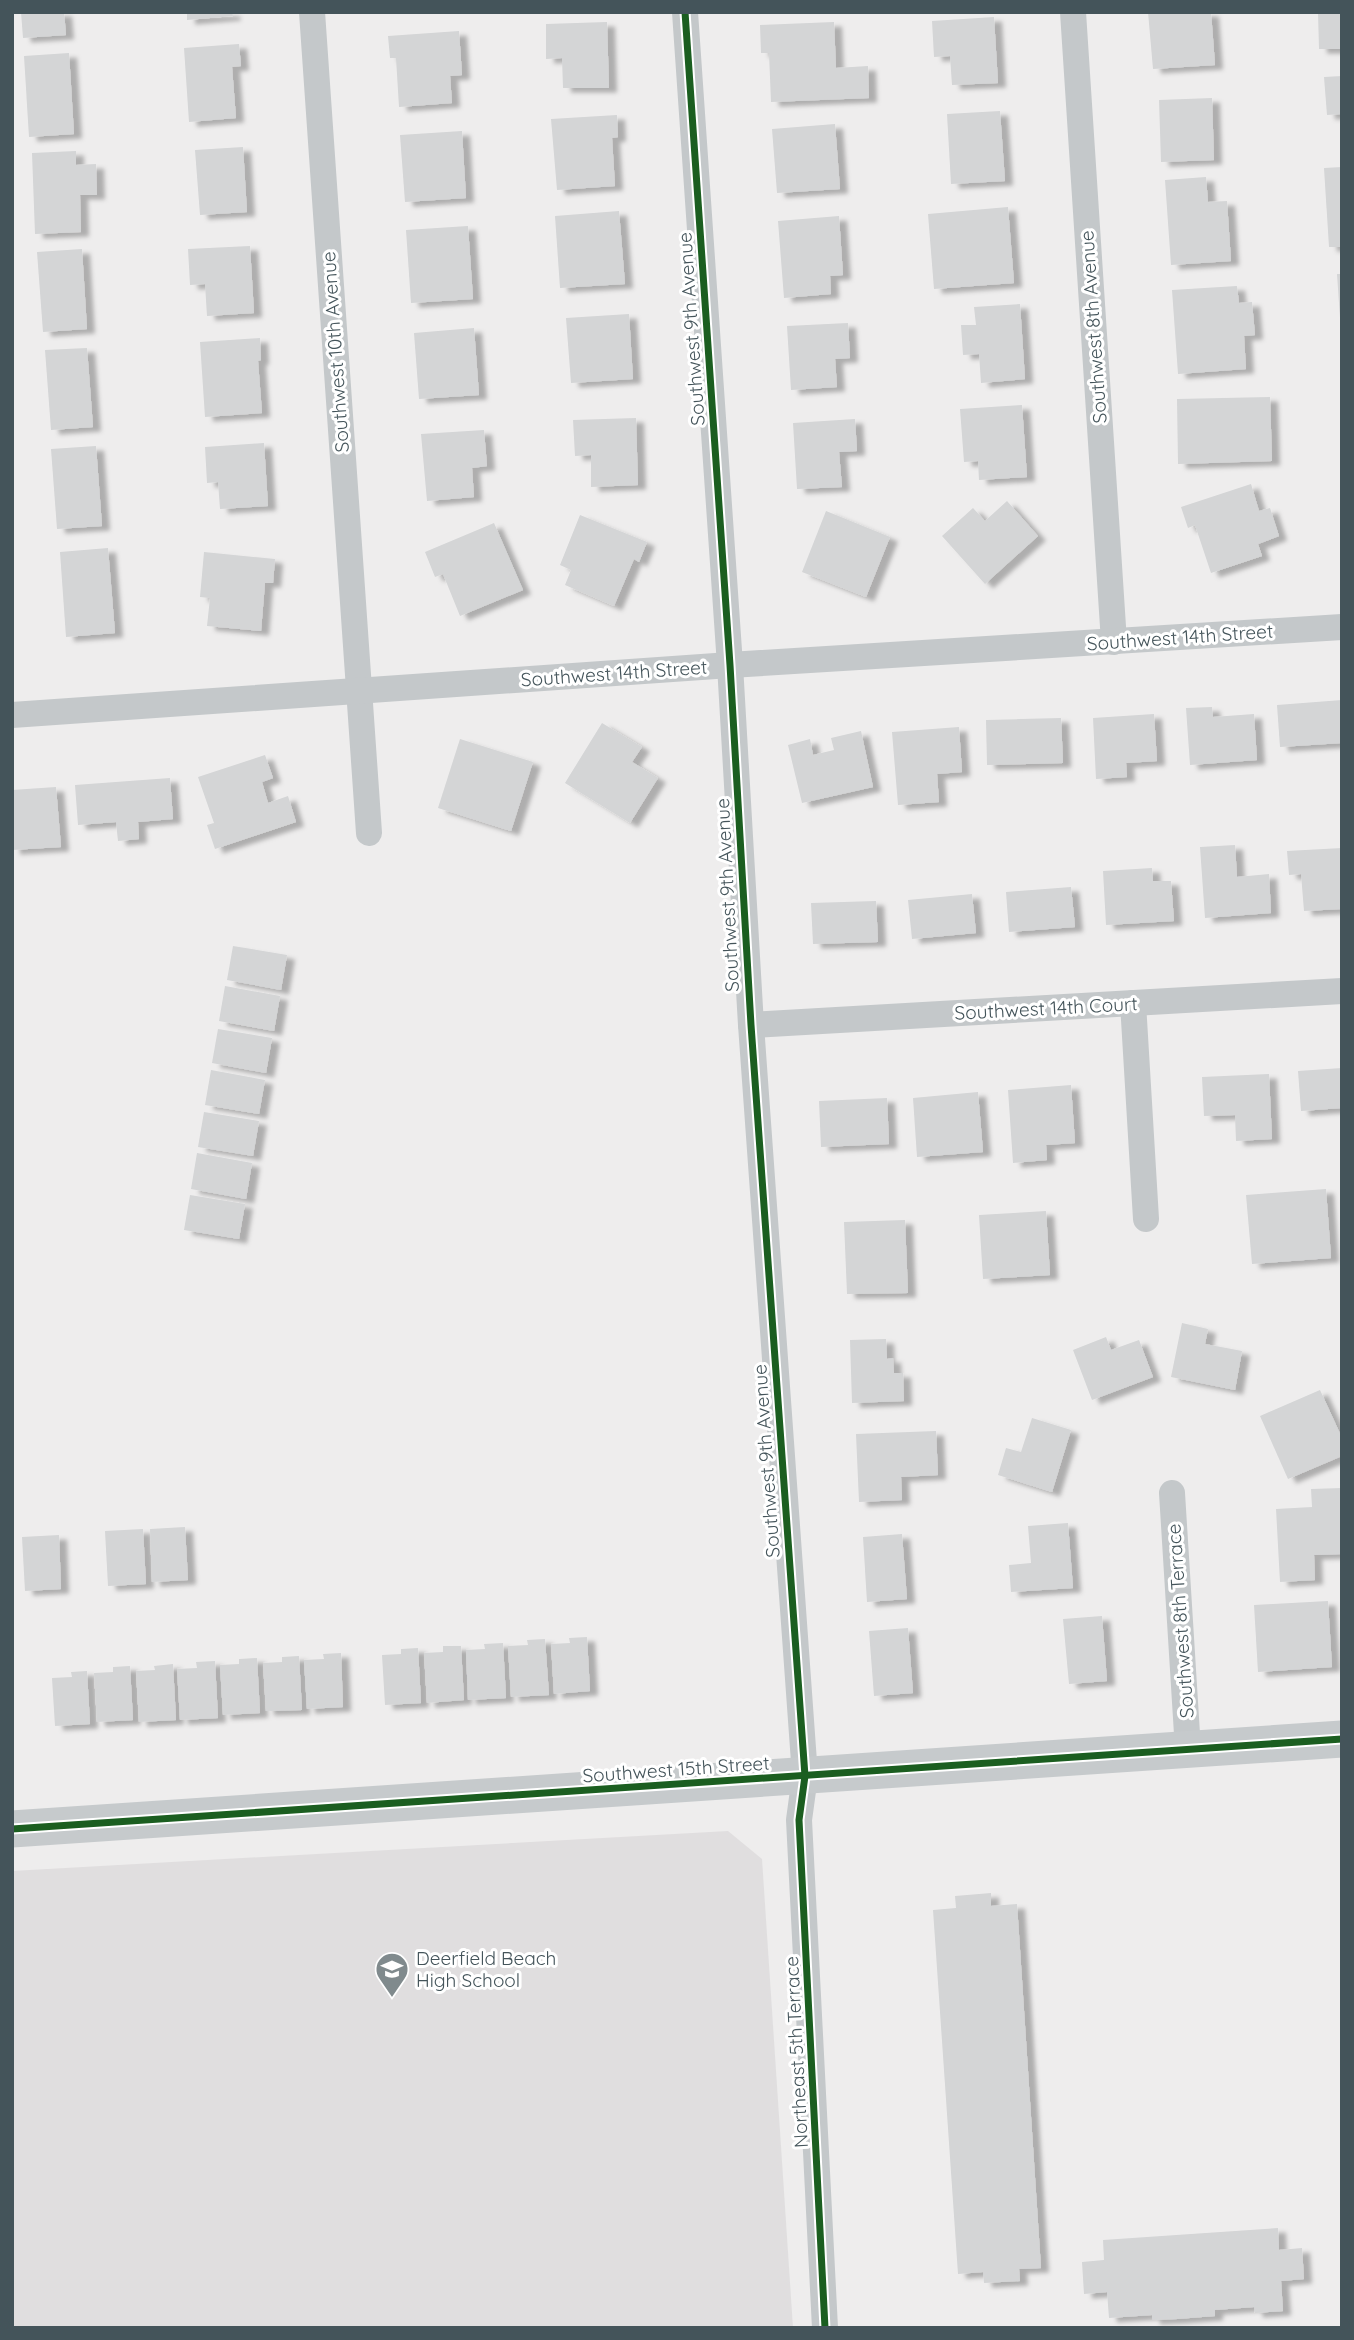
<svg xmlns="http://www.w3.org/2000/svg" width="1354" height="2340" font-family="Quicksand,sans-serif">
	<defs>
		<filter id="shadow"><feDropShadow dx="8" dy="4.5" stdDeviation="2" flood-color="#0004"/></filter>
	</defs>
	<rect width="100%" height="100%" fill="#eeeded"/>
	<polygon fill="#e0dedf" points="728,1831 762,1859 793,2328 12,2328 12,1871"/>
	<g fill="#d4d5d6" filter="url(#shadow)">
		<polygon points="21,12 64,12 66,35 23,38"/>
		<polygon points="187,12 232,12 233,16 187,20"/>
		<polygon points="1148,12 1211,12 1215,65 1153,69"/>
		<polygon points="1318,12 1342,12 1342,49 1319,49"/>
		<polygon points="994,17 998,83 952,85 950,56 934,57 932,21"/>
		<polygon points="607,22 609,88 563,88 562,58 546,59 546,24"/>
		<polygon points="834,22 836,68 868,66 869,98 771,102 769,53 761,53 760,25"/>
		<polygon points="459,31 462,75 450,76 452,103 399,107 396,58 390,58 388,36"/>
		<polygon points="239,44 241,66 232,67 236,118 189,122 184,48"/>
		<polygon points="69,53 74,134 29,137 24,56"/>
		<polygon points="1342,76 1342,114 1327,115 1324,77"/>
		<polygon points="1212,98 1214,160 1161,162 1159,100"/>
		<polygon points="1000,111 1005,181 951,184 947,114"/>
		<polygon points="617,115 618,137 612,138 615,186 557,190 551,119"/>
		<polygon points="835,124 840,189 777,193 772,129"/>
		<polygon points="462,131 466,198 405,202 400,135"/>
		<polygon points="243,147 247,212 200,215 195,150"/>
		<polygon points="76,151 76,165 96,164 97,195 80,195 81,232 35,234 32,153"/>
		<polygon points="1342,167 1342,247 1329,247 1324,168"/>
		<polygon points="1206,177 1208,202 1227,201 1231,261 1171,265 1165,180"/>
		<polygon points="1008,207 1014,283 934,289 928,214"/>
		<polygon points="619,211 625,284 560,288 555,216"/>
		<polygon points="839,216 843,275 830,276 831,294 784,298 778,221"/>
		<polygon points="468,226 473,299 411,303 406,230"/>
		<polygon points="250,246 254,313 207,316 205,284 190,285 188,249"/>
		<polygon points="82,249 87,329 43,332 37,252"/>
		<polygon points="1337,274 1342,274 1342,318 1340,318"/>
		<polygon points="1237,286 1239,303 1252,302 1255,335 1244,336 1246,369 1178,374 1172,290"/>
		<polygon points="1020,304 1025,379 981,383 979,354 963,355 961,325 976,325 974,307"/>
		<polygon points="629,314 633,379 571,383 566,318"/>
		<polygon points="848,323 850,358 835,359 837,387 791,390 787,326"/>
		<polygon points="474,328 479,395 419,399 414,333"/>
		<polygon points="260,338 261,360 258,361 262,413 205,417 200,342"/>
		<polygon points="87,348 93,427 51,430 45,350"/>
		<polygon points="1270,397 1272,461 1178,464 1177,399"/>
		<polygon points="1022,405 1027,477 979,480 978,461 964,462 960,409"/>
		<polygon points="636,418 638,485 591,487 591,455 575,456 573,420"/>
		<polygon points="855,419 857,451 839,452 842,487 797,489 793,423"/>
		<polygon points="484,430 487,466 472,468 474,497 427,501 421,434"/>
		<polygon points="264,443 268,506 220,509 218,482 207,483 205,447"/>
		<polygon points="96,446 102,526 57,529 51,449"/>
		<polygon points="1251,484 1259,511 1270,508 1279,536 1258,544 1262,556 1211,573 1195,525 1188,528 1181,507"/>
		<polygon points="1007,501 1038,536 985,584 942,536 973,508 985,521"/>
		<polygon points="826,511 890,537 866,597 802,572"/>
		<polygon points="580,515 647,542 639,562 634,559 614,606 565,585 571,570 560,565"/>
		<polygon points="494,523 523,590 460,616 443,574 435,577 425,552"/>
		<polygon points="108,548 115,633 66,637 60,552"/>
		<polygon points="204,552 275,559 273,583 265,583 261,631 207,626 210,598 200,597"/>
		<polygon points="1342,700 1342,743 1280,747 1277,705"/>
		<polygon points="1212,707 1213,717 1254,714 1257,760 1190,765 1186,708"/>
		<polygon points="1154,714 1157,761 1126,763 1127,777 1096,779 1093,718"/>
		<polygon points="1061,718 1063,763 987,765 986,720"/>
		<polygon points="602,723 642,747 632,762 658,778 630,823 565,783"/>
		<polygon points="959,727 962,772 937,774 939,802 898,805 892,732"/>
		<polygon points="861,731 873,787 802,803 788,745 810,739 813,755 834,750 831,738"/>
		<polygon points="460,739 533,762 511,831 438,808"/>
		<polygon points="265,755 273,778 262,782 268,803 288,796 296,822 215,849 207,825 214,823 198,777"/>
		<polygon points="170,778 173,819 138,822 139,839 118,841 116,822 78,825 75,785"/>
		<polygon points="56,787 61,847 12,850 12,790"/>
		<polygon points="1235,845 1237,877 1269,874 1271,913 1205,918 1200,847"/>
		<polygon points="1342,848 1342,909 1304,911 1301,874 1289,875 1287,851"/>
		<polygon points="1152,868 1153,881 1171,881 1174,921 1106,925 1103,871"/>
		<polygon points="1071,887 1075,927 1009,932 1006,892"/>
		<polygon points="972,894 976,933 912,939 908,900"/>
		<polygon points="876,901 878,942 813,944 811,903"/>
		<polygon points="233,946 287,955 281,990 227,980"/>
		<polygon points="225,986 280,996 274,1031 219,1021"/>
		<polygon points="218,1029 272,1038 266,1073 212,1063"/>
		<polygon points="1342,1068 1342,1108 1301,1111 1298,1071"/>
		<polygon points="211,1070 265,1080 259,1114 205,1105"/>
		<polygon points="1269,1074 1272,1139 1236,1141 1235,1115 1204,1116 1202,1077"/>
		<polygon points="1071,1085 1075,1143 1046,1145 1047,1160 1013,1163 1008,1090"/>
		<polygon points="978,1092 983,1152 917,1157 913,1098"/>
		<polygon points="887,1098 889,1144 821,1147 819,1101"/>
		<polygon points="204,1112 259,1121 253,1156 198,1147"/>
		<polygon points="197,1153 252,1163 246,1199 191,1189"/>
		<polygon points="1326,1189 1331,1258 1252,1264 1246,1195"/>
		<polygon points="190,1195 245,1204 239,1239 184,1230"/>
		<polygon points="1046,1211 1050,1275 983,1279 979,1215"/>
		<polygon points="905,1220 908,1293 847,1294 844,1222"/>
		<polygon points="1182,1323 1208,1329 1205,1344 1242,1351 1235,1390 1171,1377"/>
		<polygon points="1106,1337 1111,1350 1139,1340 1153,1377 1092,1400 1073,1350"/>
		<polygon points="886,1339 887,1359 893,1358 894,1373 903,1373 904,1401 852,1403 850,1340"/>
		<polygon points="1320,1390 1342,1438 1342,1456 1288,1479 1260,1416"/>
		<polygon points="1032,1418 1071,1430 1052,1492 998,1475 1006,1448 1021,1452"/>
		<polygon points="936,1431 938,1475 901,1477 902,1500 859,1502 856,1434"/>
		<polygon points="1342,1488 1342,1554 1314,1555 1315,1580 1280,1582 1276,1509 1312,1507 1311,1489"/>
		<polygon points="1068,1523 1073,1588 1011,1592 1009,1565 1031,1563 1028,1526"/>
		<polygon points="185,1527 188,1580 152,1582 150,1529"/>
		<polygon points="143,1529 146,1584 108,1586 105,1531"/>
		<polygon points="902,1534 907,1599 867,1602 863,1537"/>
		<polygon points="59,1535 61,1589 25,1591 22,1537"/>
		<polygon points="1328,1601 1332,1667 1258,1672 1254,1605"/>
		<polygon points="1102,1616 1107,1681 1069,1684 1063,1619"/>
		<polygon points="908,1628 913,1693 874,1696 869,1631"/>
		<polygon points="587,1637 590,1691 554,1694 551,1644 570,1643 569,1638"/>
		<polygon points="545,1639 549,1695 511,1697 508,1646 528,1645 527,1640"/>
		<polygon points="503,1643 506,1698 468,1700 466,1650 485,1649 484,1644"/>
		<polygon points="443,1646 461,1646 464,1700 427,1703 424,1653 443,1652"/>
		<polygon points="418,1648 421,1703 385,1705 382,1655 401,1654 401,1649"/>
		<polygon points="341,1653 343,1707 307,1709 304,1660 324,1659 323,1654"/>
		<polygon points="299,1656 302,1710 266,1711 263,1663 282,1662 282,1657"/>
		<polygon points="257,1658 260,1713 223,1715 220,1665 239,1664 239,1659"/>
		<polygon points="215,1661 218,1718 180,1720 177,1669 197,1668 196,1662"/>
		<polygon points="173,1664 176,1720 139,1722 136,1671 155,1670 154,1666"/>
		<polygon points="130,1666 133,1720 97,1722 94,1673 113,1672 113,1667"/>
		<polygon points="87,1671 90,1724 55,1726 52,1678 72,1677 71,1672"/>
		<polygon points="991,1893 991,1906 1017,1904 1041,2268 1019,2269 1020,2281 984,2283 983,2272 958,2274 933,1910 956,1908 955,1896"/>
		<polygon points="1278,2228 1279,2250 1302,2248 1304,2279 1281,2281 1283,2311 1255,2313 1254,2307 1215,2310 1215,2316 1177,2319 1152,2320 1152,2315 1109,2318 1107,2292 1084,2294 1082,2262 1104,2260 1103,2240"/>
	</g>
	<g fill="none" stroke-linecap="round" stroke-linejoin="round">
		<g stroke="#c4c8ca" stroke-width="26">
			<polyline points="312,12 369,833"/>
			<polyline points="685,12 730,665 751,1025 805,1776 799,1820 825,2328"/>
			<polyline points="1073,12 1114,642"/>
			<polyline points="12,715 730,665 1342,627"/>
			<polyline points="1133,1003 1146,1219"/>
			<polyline points="751,1025 1342,991"/>
			<polyline points="1172,1493 1188,1750"/>
		</g>
		<polyline stroke="#c6cacc" stroke-width="37" points="12,1829 1342,1739"/>
		<defs>
			<g id="cycleway">
				<polyline points="685,12 730,665 751,1025 805,1776 799,1820 825,2328"/>
				<polyline points="12,1829 1342,1739"/>
			</g>
		</defs>
		<use href="#cycleway" stroke="#fff" stroke-width="11"/>
		<use href="#cycleway" stroke="#1b5e20" stroke-width="7"/>
	</g>
	<defs>
		<symbol id="school-pin" viewBox="-11 -11 22 30"><path d="M0 17L-7.5 6A9.5 9.5 0 1 1 7.5 6Z" fill="#808a8d" stroke="#fff"/><path d="M0-5L7-2L0 1L-7-2ZM-4 1L0 2.5L4 1V4Q0 6-4 4Z" fill="#fff"/></symbol>
	</defs>
	<g fill-rule="evenodd">
		<use href="#school-pin" x="373" y="1950" width="38" height="52"/>
	</g>
	<g text-anchor="middle" stroke-width="6" stroke-linejoin="round" paint-order="stroke">
		<g font-size="19" fill="#44545a" stroke="#fff">
			<text transform="translate(1093 327) rotate(-94)" y="7">Southwest 8th Avenue</text>
			<text transform="translate(691 329) rotate(-94)" y="7">Southwest 9th Avenue</text>
			<text transform="translate(335 352) rotate(-94)" y="7">Southwest 10th Avenue</text>
			<text transform="translate(1180 637) rotate(-4)" y="7">Southwest 14th Street</text>
			<text transform="translate(614 673) rotate(-4)" y="7">Southwest 14th Street</text>
			<text transform="translate(727 895) rotate(-93)" y="7">Southwest 9th Avenue</text>
			<text transform="translate(1046 1008) rotate(-3)" y="7">Southwest 14th Court</text>
			<text transform="translate(766 1461) rotate(-94)" y="7">Southwest 9th Avenue</text>
			<text transform="translate(1180 1621) rotate(-94)" y="7">Southwest 8th Terrace</text>
			<text transform="translate(676 1769) rotate(-4)" y="7">Southwest 15th Street</text>
			<text transform="translate(796 2052) rotate(-93)" y="7">Northeast 5th Terrace</text>
		</g>
		<g font-size="19" fill="#44545a" stroke="#fff" text-anchor="start">
			<text x="416" y="1965">Deerfield Beach<tspan x="416" dy="22">High School</tspan></text>
		</g>
	</g>
	<rect width="1354" height="2340" fill="none" stroke="#44545a" stroke-width="28"/>
</svg>
